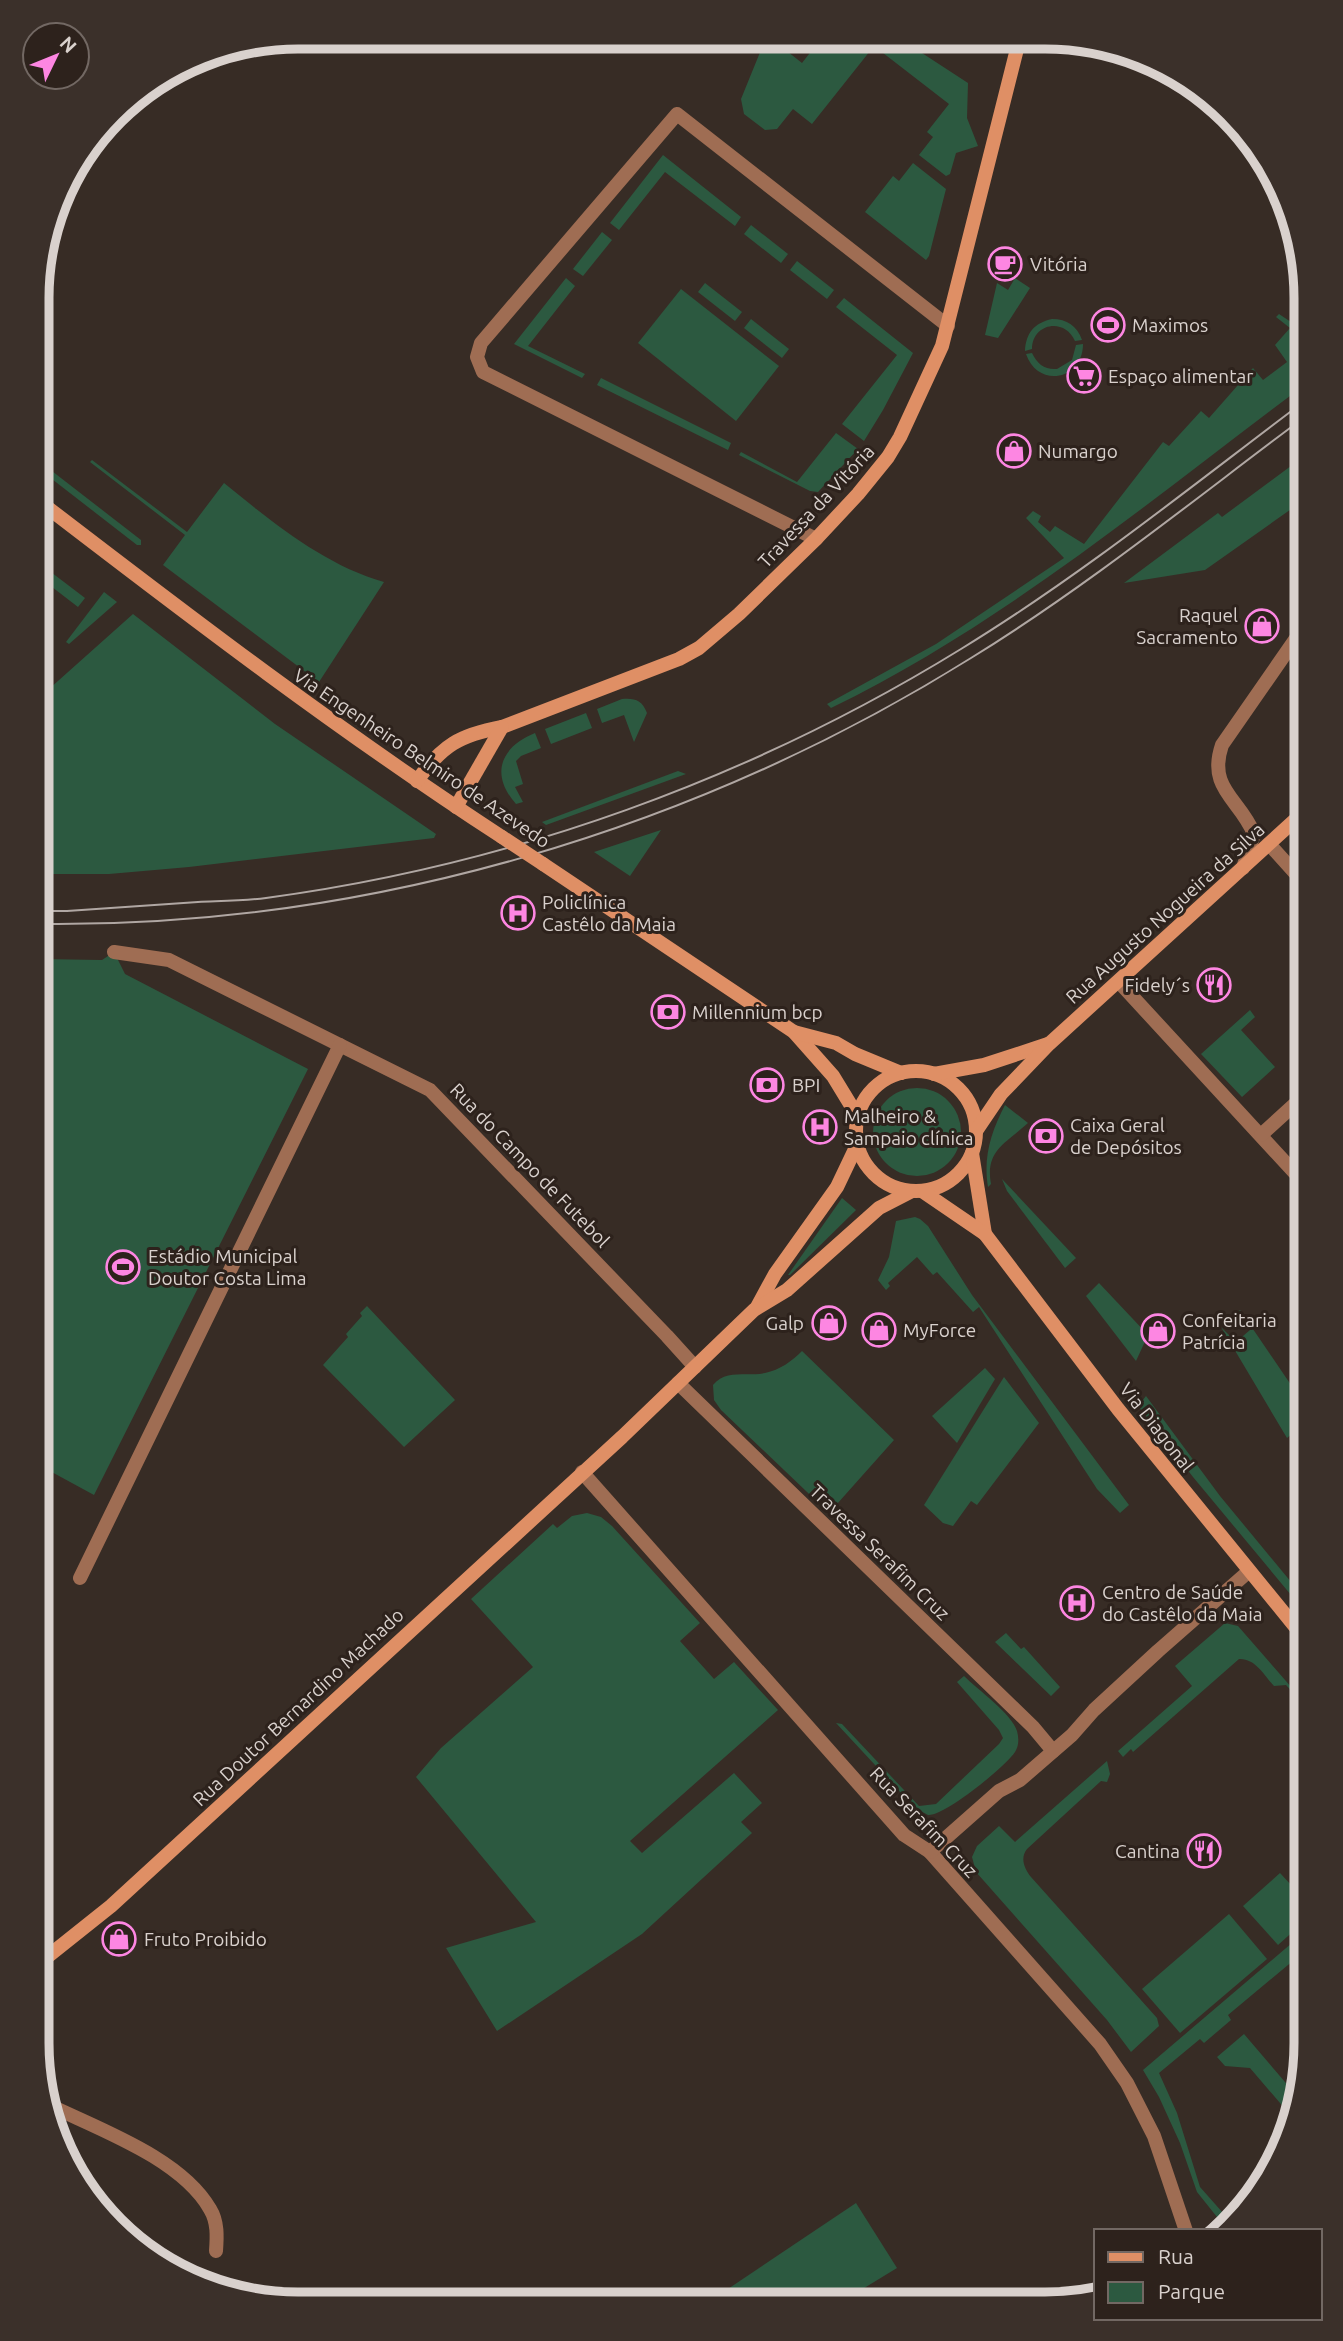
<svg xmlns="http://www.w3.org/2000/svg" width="1343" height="2341" font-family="Ubuntu,sans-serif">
	<rect width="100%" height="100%" fill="#372c25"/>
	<g fill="#2c5940">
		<polygon points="765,40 780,40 778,44 802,63 816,45 810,40 902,40 968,83 967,118 978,146 956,153 950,174 946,176 919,155 933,137 927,132 949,104 874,46 812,124 793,109 777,129 765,130 744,114 741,99"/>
		<polygon points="663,155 741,217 735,226 665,172 619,230 610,223"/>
		<polygon points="913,163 946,189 929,256 926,260 865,212 893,176 899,181"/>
		<polygon points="751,225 788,254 781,263 744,234"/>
		<polygon points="602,232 612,240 583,276 573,269"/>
		<polygon points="797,261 834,290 827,299 790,270"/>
		<polygon points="566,278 575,286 528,346 585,374 582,378 514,344"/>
		<polygon points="1015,278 1030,288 998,338 985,335 997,283 1008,290"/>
		<polygon points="705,283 742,312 735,321 698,292"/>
		<polygon points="681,289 779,366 736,421 638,343"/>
		<polygon points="844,298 913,353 883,410 864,441 842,424 897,355 836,307"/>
		<path d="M1279,314l27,18v52c-153,114 -302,240 -475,324l-4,-4 109,-60 128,-86 -38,-40 7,-7 8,5 -3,6 12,10 5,-6 29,18 79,-102 6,4 32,-35 8,7 44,-50 10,12 24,-18 -12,-17 15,-17 -14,-11z"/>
		<polygon points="751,319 789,349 782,358 744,328"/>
		<path d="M1052,319c15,0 25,7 30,21l-7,1c-10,-24 -43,-18 -43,8l-7,2c1,-18 9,-28 27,-32z"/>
		<path d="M1083,344c0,36 -45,45 -57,10l6,-1c5,11 13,17 25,16l15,-9 4,-15z"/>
		<polygon points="601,378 731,443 728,450 597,385"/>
		<polygon points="836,433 858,449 818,492 810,491 739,455 741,452 797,482"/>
		<polygon points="1303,457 1306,459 1306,499 1304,500 1205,570 1124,583 1218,513 1222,517"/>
		<path d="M92,460l95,72 37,-49c48,39 100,82 160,99l-65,100 -156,-117 22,-30 -95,-73z"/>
		<polygon points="39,461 141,540 141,545 137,545 39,469"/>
		<polygon points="39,563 85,598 78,607 39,577"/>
		<polygon points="104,592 117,602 69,644 66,642"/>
		<polygon points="133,614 275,724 436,834 434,838 189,867 109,874 38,874 38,682 49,689"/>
		<path d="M622,699c13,-1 20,1 25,14l-13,29 -10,-27 -22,8 -5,-14z"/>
		<polygon points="586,713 592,728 551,744 545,729"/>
		<path d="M535,733l6,15 -20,8 -5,5 7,23 -8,3 8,15 -7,2c-26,-29 -16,-57 19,-71z"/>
		<polygon points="678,771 686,774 546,825 542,822"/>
		<polygon points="661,830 630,876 594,852"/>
		<polygon points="114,952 125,974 308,1069 94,1495 37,1464 38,959 102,960"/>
		<polygon points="1250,1010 1255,1017 1241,1030 1275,1067 1242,1097 1201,1054"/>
		<circle cx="917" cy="1132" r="44"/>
		<path d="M1005,1105l23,18c-23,21 -43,28 -37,61l-3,3c-5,-30 3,-55 17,-82z"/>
		<polygon points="1002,1179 1076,1258 1065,1268 1007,1191"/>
		<polygon points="842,1198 856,1210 790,1275 788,1275"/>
		<polygon points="915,1217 920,1219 928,1226 972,1295 1129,1505 1120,1513 1097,1489 979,1307 973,1312 937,1272 933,1275 917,1257 888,1283 890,1286 886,1290 878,1280 889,1257 896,1221"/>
		<polygon points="1099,1283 1148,1335 1136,1361 1086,1296"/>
		<polygon points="367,1306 455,1400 404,1447 323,1365 348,1337 346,1334 362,1316 360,1313"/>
		<polygon points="1240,1310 1306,1407 1306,1422 1287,1438 1221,1327 1236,1342 1250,1330 1236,1314"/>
		<path d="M802,1351l92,89 -65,73 -108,-103 -7,-10 -1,-15c13,-16 34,-8 52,-12 15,-3 27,-12 37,-22z"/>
		<polygon points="985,1368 995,1379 957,1443 932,1416"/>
		<polygon points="1004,1377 1039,1423 977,1505 971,1501 953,1526 943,1523 924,1505"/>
		<polygon points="1146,1396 1220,1496 1306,1600 1306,1613 1193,1477 1138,1406"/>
		<polygon points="587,1513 601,1517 612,1526 700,1623 680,1641 714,1679 734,1662 778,1710 630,1841 642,1853 734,1773 762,1803 741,1822 752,1833 642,1934 497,2031 446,1948 536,1922 416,1777 441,1748 533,1667 471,1599 553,1524 557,1528 572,1516"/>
		<path d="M1225,1623l13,3 68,78v3l-20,-22 -12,1c-10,-11 -19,-28 -35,-27l-106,93 -2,-3 -8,8 -5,-6 74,-65 -17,-20z"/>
		<polygon points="1006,1633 1021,1649 1024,1647 1060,1687 1051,1696 995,1642"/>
		<path d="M964,1676c13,13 48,38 53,55 2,7 2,15 -2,21 -10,15 -70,64 -87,63l-13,-7 -79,-85 6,1 77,82 17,-2 63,-60 4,-6 -4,-8 -42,-48z"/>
		<path d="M1107,1761l3,13 -3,8 -6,-1 -74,68c-7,9 -3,19 4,28l126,141 2,8 -28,26 -24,-32 -131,-148 -4,-15 5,-11 22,-20 16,16z"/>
		<polygon points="1280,1873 1306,1901 1306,1920 1278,1945 1243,1906"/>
		<polygon points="1229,1914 1267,1959 1180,2033 1142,1989"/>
		<polygon points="1306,1931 1306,1950 1228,2015 1231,2020 1204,2043 1200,2039 1159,2073 1177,2113 1200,2187 1231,2222 1225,2227 1197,2192 1180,2143 1159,2097 1143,2070"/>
		<polygon points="1244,2034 1297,2096 1292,2117 1250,2068 1225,2066 1217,2057"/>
		<polygon points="856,2203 897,2268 838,2304 707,2303"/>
	</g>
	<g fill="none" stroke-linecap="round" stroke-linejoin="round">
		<g stroke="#9f6d53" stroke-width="14">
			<polyline points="816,539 483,372 477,357 481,343 677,114 948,326"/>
			<polyline points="1269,844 1306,885"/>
			<path d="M1243,868l11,-34c-14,-35 -47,-45 -32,-89l84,-121"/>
			<polyline points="114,952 169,960 430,1090 667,1336 695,1367"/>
			<polyline points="1119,982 1306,1185"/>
			<polyline points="1261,1135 1306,1094"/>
			<polyline points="678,1383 1033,1727 1053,1751"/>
			<polyline points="582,1472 904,1835 930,1852 1100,2044 1127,2083 1154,2136 1186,2231"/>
			<polyline points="80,1578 340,1045"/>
			<polyline points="930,1852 999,1791 1020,1780 1072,1735 1094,1710 1158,1651 1248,1572"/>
			<path d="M47,2104c51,25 134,54 163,105 8,13 7,28 6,42"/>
		</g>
		<g stroke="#df8f65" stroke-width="14">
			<path d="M39,501c151,116 303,232 463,336"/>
			<path d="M417,781c25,-36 43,-46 85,-54l177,-68 20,-11 40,-34 77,-75 42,-45 30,-37 12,-20 42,-91 77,-305"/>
			<polyline points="456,807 502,727"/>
			<polyline points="543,864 794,1032 833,1076 858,1117"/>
			<polyline points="794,1032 836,1043 855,1054 901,1073"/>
			<circle cx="916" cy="1131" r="60"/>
			<polyline points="934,1074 984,1065 1048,1044"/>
			<polyline points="976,1131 1001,1094 1049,1044 1306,810"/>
			<polyline points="972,1153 985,1234"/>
			<polyline points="922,1191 985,1234 1118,1409 1306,1640"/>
			<polyline points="757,1307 775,1274 837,1187 857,1145"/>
			<polyline points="37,1965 111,1906 622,1437 754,1310 787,1290 879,1208 912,1191"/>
		</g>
		<g stroke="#b0a7a3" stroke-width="2">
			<path d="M38,911h29c44,-3 87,-6 131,-9 22,-1 46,-1 68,-4 246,-33 484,-119 695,-249 121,-74 232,-164 345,-249"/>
			<path d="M38,924c327,4 656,-93 933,-266 117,-72 225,-160 335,-242"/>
		</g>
		<polyline stroke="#df8f65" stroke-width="14" points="502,837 543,864"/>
	</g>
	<defs>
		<symbol id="cafe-ring" viewBox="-11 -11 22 22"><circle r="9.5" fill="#2d221c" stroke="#fd86e2" stroke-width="1.5"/><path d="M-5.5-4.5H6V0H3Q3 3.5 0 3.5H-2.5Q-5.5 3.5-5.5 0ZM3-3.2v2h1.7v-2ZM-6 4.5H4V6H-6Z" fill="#fd86e2"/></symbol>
		<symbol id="stadium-ring" viewBox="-11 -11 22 22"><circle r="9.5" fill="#2d221c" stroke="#fd86e2" stroke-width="1.5"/><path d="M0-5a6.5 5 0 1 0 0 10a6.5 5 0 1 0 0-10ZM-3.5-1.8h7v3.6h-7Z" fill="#fd86e2"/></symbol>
		<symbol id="supermarket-ring" viewBox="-11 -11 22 22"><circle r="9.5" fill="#2d221c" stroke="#fd86e2" stroke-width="1.5"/><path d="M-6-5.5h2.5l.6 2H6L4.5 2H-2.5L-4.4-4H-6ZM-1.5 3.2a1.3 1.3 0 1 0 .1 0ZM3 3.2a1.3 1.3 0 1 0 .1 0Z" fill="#fd86e2"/></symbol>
		<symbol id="shop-ring" viewBox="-11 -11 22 22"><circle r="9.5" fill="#2d221c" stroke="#fd86e2" stroke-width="1.5"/><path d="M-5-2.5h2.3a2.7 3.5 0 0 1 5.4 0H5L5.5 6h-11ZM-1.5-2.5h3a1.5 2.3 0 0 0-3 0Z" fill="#fd86e2"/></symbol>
		<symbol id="hospital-ring" viewBox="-11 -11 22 22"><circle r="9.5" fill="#2d221c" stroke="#fd86e2" stroke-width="1.5"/><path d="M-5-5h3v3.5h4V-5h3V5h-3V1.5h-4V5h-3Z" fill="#fd86e2"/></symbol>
		<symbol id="restaurant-ring" viewBox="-11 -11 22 22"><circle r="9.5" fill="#2d221c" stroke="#fd86e2" stroke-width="1.5"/><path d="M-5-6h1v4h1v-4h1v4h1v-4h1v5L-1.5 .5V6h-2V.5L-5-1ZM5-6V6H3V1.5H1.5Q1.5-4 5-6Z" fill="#fd86e2"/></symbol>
		<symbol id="bank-ring" viewBox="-11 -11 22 22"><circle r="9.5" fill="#2d221c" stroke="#fd86e2" stroke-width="1.5"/><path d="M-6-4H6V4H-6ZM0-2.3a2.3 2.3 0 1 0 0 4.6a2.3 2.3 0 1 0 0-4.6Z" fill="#fd86e2"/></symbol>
	</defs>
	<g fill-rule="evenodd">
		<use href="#cafe-ring" x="986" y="245" width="38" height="38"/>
		<use href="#stadium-ring" x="1089" y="306" width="38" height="38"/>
		<use href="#supermarket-ring" x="1065" y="357" width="38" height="38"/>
		<use href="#shop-ring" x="995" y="432" width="38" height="38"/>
		<use href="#shop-ring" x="1243" y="607" width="38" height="38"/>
		<use href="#hospital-ring" x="499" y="894" width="38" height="38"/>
		<use href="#restaurant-ring" x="1195" y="966" width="38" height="38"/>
		<use href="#bank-ring" x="649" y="993" width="38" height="38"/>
		<use href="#bank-ring" x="748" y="1066" width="38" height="38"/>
		<use href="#hospital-ring" x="801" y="1108" width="38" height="38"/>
		<use href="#bank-ring" x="1027" y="1117" width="38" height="38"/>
		<use href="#stadium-ring" x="104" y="1248" width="38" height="38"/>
		<use href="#shop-ring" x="810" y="1304" width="38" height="38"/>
		<use href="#shop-ring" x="860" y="1311" width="38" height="38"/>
		<use href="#shop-ring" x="1139" y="1312" width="38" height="38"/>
		<use href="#hospital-ring" x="1058" y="1584" width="38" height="38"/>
		<use href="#restaurant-ring" x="1185" y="1832" width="38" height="38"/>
		<use href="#shop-ring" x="100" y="1920" width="38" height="38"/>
	</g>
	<g text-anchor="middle" stroke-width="6" stroke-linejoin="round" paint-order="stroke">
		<g font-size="19" fill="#d9d1cd" stroke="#2d221c" text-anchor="start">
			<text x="1030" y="271">Vitória</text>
			<text x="1132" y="332">Maximos</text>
			<text x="1108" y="383">Espaço alimentar</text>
			<text x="1038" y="458">Numargo</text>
			<text x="1238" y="622" text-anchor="end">Raquel<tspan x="1238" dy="22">Sacramento</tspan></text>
			<text x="542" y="909">Policlínica<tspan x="542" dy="22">Castêlo da Maia</tspan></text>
			<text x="1190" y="992" text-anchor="end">Fidely´s</text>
			<text x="692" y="1019">Millennium bcp</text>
			<text x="792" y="1092">BPI</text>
			<text x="844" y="1123">Malheiro &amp;<tspan x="844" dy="22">Sampaio clínica</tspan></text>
			<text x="1070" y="1132">Caixa Geral<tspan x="1070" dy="22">de Depósitos</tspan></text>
			<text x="148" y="1263">Estádio Municipal<tspan x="148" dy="22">Doutor Costa Lima</tspan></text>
			<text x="1182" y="1327">Confeitaria<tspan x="1182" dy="22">Patrícia</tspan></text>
			<text x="804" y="1330" text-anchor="end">Galp</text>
			<text x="903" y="1337">MyForce</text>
			<text x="1102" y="1599">Centro de Saúde<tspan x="1102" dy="22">do Castêlo da Maia</tspan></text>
			<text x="1180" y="1858" text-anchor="end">Cantina</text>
			<text x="144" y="1946">Fruto Proibido</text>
		</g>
		<g font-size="19" fill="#d9d1cd" stroke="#2d221c">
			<text transform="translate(816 506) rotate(-47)" y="7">Travessa da Vitória</text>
			<text transform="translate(422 758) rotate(34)" y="7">Via Engenheiro Belmiro de Azevedo</text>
			<text transform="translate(1165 913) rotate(-42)" y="7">Rua Augusto Nogueira da Silva</text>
			<text transform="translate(530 1165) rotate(46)" y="7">Rua do Campo de Futebol</text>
			<text transform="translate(1157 1427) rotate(52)" y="7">Via Diagonal</text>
			<text transform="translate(880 1552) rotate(44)" y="7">Travessa Serafim Cruz</text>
			<text transform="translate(298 1707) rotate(-43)" y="7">Rua Doutor Bernardino Machado</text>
			<text transform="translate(924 1822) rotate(46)" y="7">Rua Serafim Cruz</text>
		</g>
	</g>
	<path d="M0 0H1343V2341H0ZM298 49H1045A249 249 0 0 1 1294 298V2043A249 249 0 0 1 1045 2292H298A249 249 0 0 1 49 2043V298A249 249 0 0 1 298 49Z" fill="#3b302a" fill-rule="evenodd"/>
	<path fill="none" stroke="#d9d1cd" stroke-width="9" d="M298 49H1045A249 249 0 0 1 1294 298V2043A249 249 0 0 1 1045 2292H298A249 249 0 0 1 49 2043V298A249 249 0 0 1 298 49Z"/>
	<rect x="1094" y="2229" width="228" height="91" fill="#2d221c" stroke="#726863" stroke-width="2"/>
	<rect x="1108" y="2252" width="35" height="10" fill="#df8f65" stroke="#726863" stroke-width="2"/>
	<text x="1158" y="2264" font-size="21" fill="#d9d1cd">Rua</text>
	<rect x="1108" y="2282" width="35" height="21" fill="#2c5940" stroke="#726863" stroke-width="2"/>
	<text x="1158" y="2299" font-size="21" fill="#d9d1cd">Parque</text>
	<g transform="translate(56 56) rotate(47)"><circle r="33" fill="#2d221c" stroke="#726863" stroke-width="2"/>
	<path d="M0-5L12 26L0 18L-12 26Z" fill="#fd86e2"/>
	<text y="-10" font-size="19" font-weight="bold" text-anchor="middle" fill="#d9d1cd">N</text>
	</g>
</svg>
